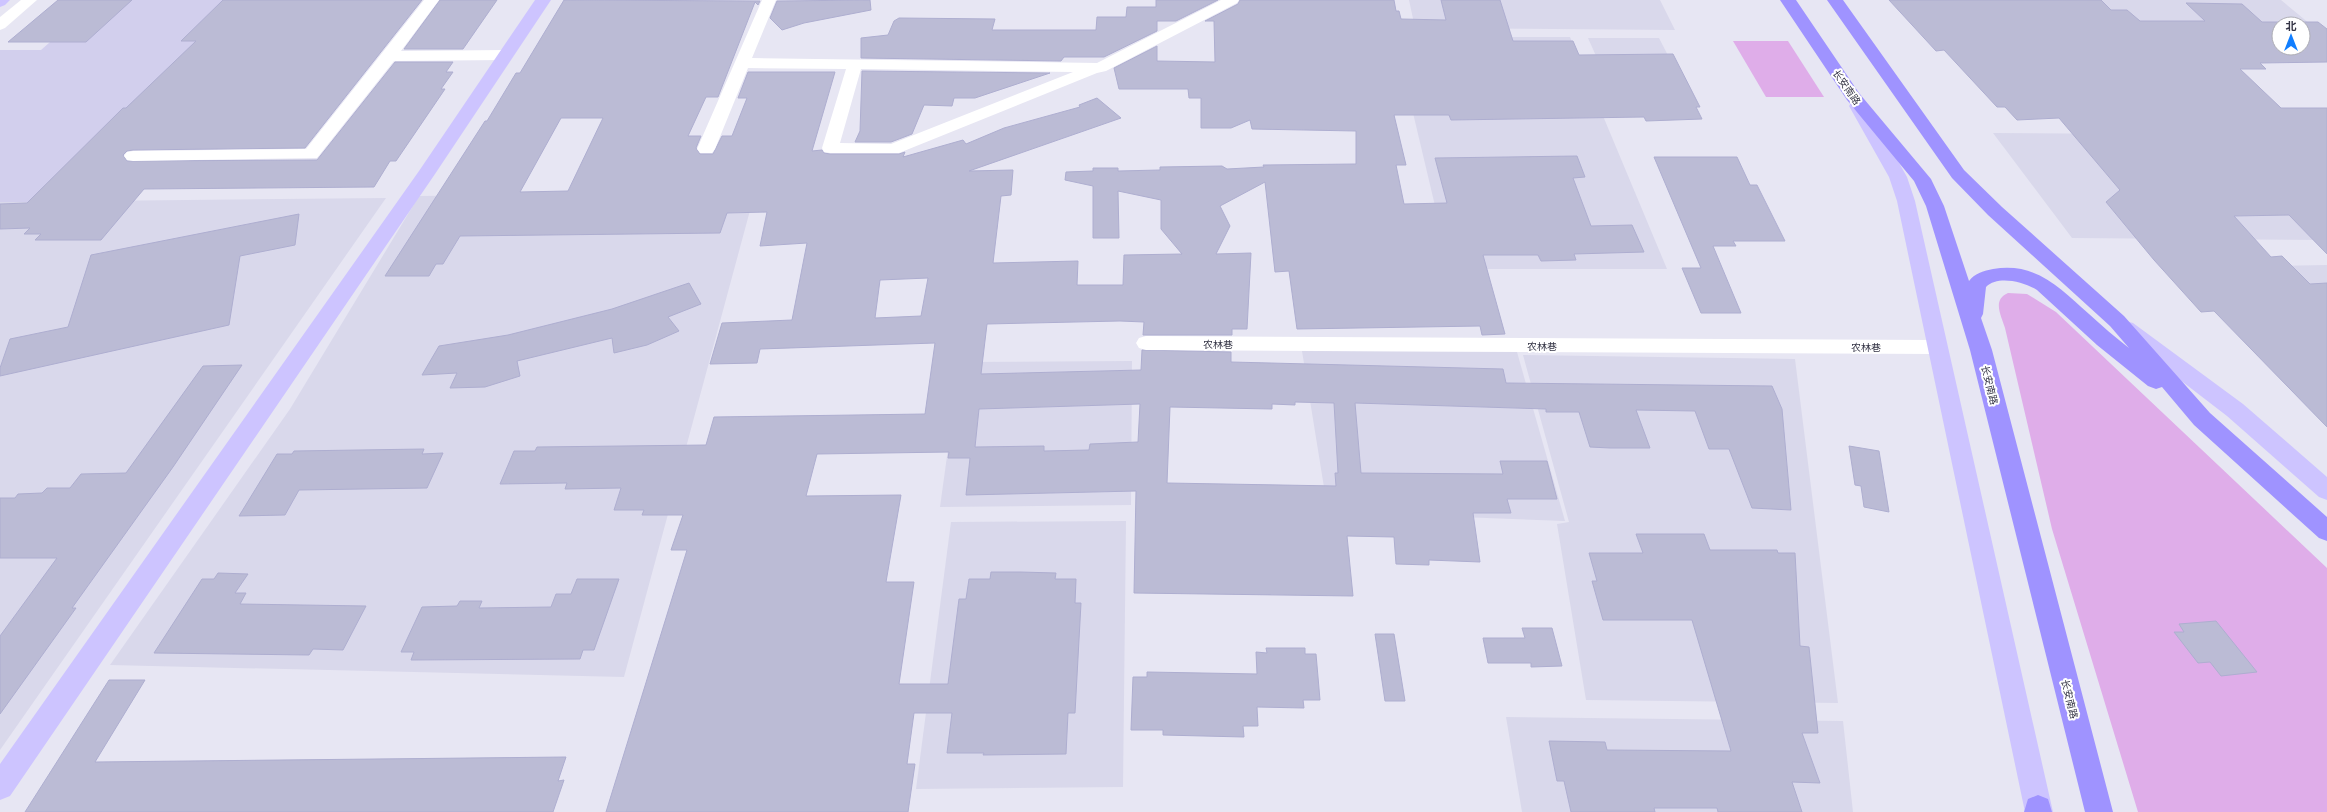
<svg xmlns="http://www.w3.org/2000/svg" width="2327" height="812" font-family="'Archivo Narrow','Noto Sans SC',sans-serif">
	<rect width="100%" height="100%" fill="#e7e6f3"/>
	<g fill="#d9d8eb">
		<polygon points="1409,0 1660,0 1675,30 1415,28"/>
		<polygon points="2091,0 2281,0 2327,38 2303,24 2279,24 2132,42"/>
		<polygon points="1395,37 1570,37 1667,269 1450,269"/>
		<polygon points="1588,38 1659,38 1698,114 1622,114"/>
		<polygon points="1993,133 2290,135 2327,240 2072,238"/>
		<polygon points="755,192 624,677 110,665 290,409 419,196"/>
		<polygon points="386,198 0,750 0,202"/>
		<polygon points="2327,265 2327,322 2270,266"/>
		<polygon points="1302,351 1517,352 1565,521 1328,512"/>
		<polygon points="1523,355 1795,359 1838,703 1586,700 1557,524 1569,522"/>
		<polygon points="1132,361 1131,505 940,507 960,362"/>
		<polygon points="1126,521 1123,787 916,789 951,522"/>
		<polygon points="1506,717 1843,721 1853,812 1522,812"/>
	</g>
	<polygon fill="#d2cfed" points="98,0 268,0 76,202 0,202 0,50 41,50"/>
	<g fill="#dfade9">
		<polygon points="1733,41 1788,41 1824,97 1766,97"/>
		<path d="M2008,293l19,1 29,18 271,256v244h-189l-86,-283 -47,-201c-4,-13 -13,-28 3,-35z"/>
	</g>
	<g fill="#bbbbd5" stroke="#aeaed0" fill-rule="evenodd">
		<polygon points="58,0 132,0 86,42 8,42"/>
		<polygon points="223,0 422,0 305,148 133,150 127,151 123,155 127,161 317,160 395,62 453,62 446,72 453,72 441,89 445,89 396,161 390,161 374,187 144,189 101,240 35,240 41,234 24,234 30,228 0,229 0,204 27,203 123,108 126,108 196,41 181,41"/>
		<polygon points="440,0 497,0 463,49 404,49"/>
		<path d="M564,0l196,1 -2,4 -3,-3 -37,95h-12l-18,39h13l-5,12 4,6h13l9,-18h10l15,-38h-9l10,-26h87l-23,79 10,-1 2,3 6,1h69l6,-2 -2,5 60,-17 3,4 38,-16 76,-21 -1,-2 18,-7 24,20 -152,53 44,-1 -2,25 -10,1 -8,67 85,-2 -1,24h46l1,-30 58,-1 -21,-25v-29l-43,-9 1,47h-26v-52l-28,-6 1,-8 27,-1v-3h25v3l42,-1v-3l62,-1 5,3 37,-2 -1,-2 93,-1v-33l-104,-2 -2,-9 -19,8h-30v-30h-12l-1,-9h-69l-5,-21 43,-22v15l58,1 -1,-41h-9l33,-17 2,-4h154l2,11h3l2,8 45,1 -5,-20h59l13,41h60l6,14 94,-1 27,53h-4l6,12 -56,2 -2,-4 -193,3 -2,-5h-55l12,50h-10l8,39 43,-1 -12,-45 142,-2 8,21 -12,1 18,48 41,-1 12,27 -70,2 2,6 -35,1 -3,-6h-55l22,79 -23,1 -2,-9 -183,3 -8,-58 -14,1 -10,-90 -45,24 10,20 -14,28 35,-1 -4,76h-15v6h-89l1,-13 -24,-1 -133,3 -6,50 160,-4 1,-20 89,2v10l272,7 3,14 266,3 10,23 9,101 -39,-2 -23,-59h-20l-14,-38 -59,-1 14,38h-40l-20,-1 -11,-35h-33v-3l-191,-6 6,70 142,1 -3,-13h47l10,38h-50l4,14h-38l7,49 -51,-2v5l-33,-1 -2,-27 -47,-1 6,60 -219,-3 2,-102 -170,4 4,-37h-22l1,-6 -132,2 -11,42 95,-1 -15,87h28l-15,102h49l11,-85h7l3,-20h21l1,-7h29l36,1 -1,6h21l-1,24h6l-6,110h-7l-2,41 -83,1 1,-2h-37l5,-40h-38l-7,51h8l-7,48h-302l81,-262h-16l12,-35h-41l2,-5h-30l7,-22 -56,1 2,-6 -67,1 14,-33h21l2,-4 169,-2 8,-28 211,-3 10,-71 -175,6 -3,14 -47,1 12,-41 70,-3 15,-77 -47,3 7,-34 -40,1 -7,20 -260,3 -17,28h-7l-7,12h-44l100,-155h2l29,-48h4zM561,118h42l-35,73 -48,1zM928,278l-7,38 -46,2 5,-38zM1295,402l39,1 4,70h-3l1,13 -169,-3 3,-76 102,2v-5l23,1zM1140,404l-2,38 -48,2 -1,6 -45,1v-5l-69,1 4,-38z"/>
		<polygon points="870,0 871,10 804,23 782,30 770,18 777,1"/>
		<polygon points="1156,0 1218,0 1176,21 1157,21 1157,31 1104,57 1064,57 1061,61 861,58 861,38 888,35 894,21 899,18 995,19 992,30 1096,30 1097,17 1126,17 1127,7 1156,7"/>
		<path d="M1889,0h212l10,10h16l13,11h65l-19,-18 56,1 20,18h56l9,7v33l-67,1 6,6h-26l41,39h46v146l-38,-39 -55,1 37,41 11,-1 28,28 17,-1v144l-113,-116 -13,1 -47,-52 -48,-58 14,-12 -61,-72 -42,2 -12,-13h-8l-53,-57 -8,1zM2279,24h24v24h-24z"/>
		<polygon points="862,71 1050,73 975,98 954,98 952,106 924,105 912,134 891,142 855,142 860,131"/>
		<polygon points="1654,157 1737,157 1750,185 1757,185 1785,241 1733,241 1736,246 1713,246 1741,313 1701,313 1682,268 1701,268"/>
		<polygon points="299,214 295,245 240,256 229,325 0,376 0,368 10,339 68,327 91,255"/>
		<polygon points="689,283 701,304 668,317 679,331 647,345 614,353 612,338 517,361 520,376 485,387 450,388 457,373 422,375 439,346 508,335 612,309"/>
		<polygon points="242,365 173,467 72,608 76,608 0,714 0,636 57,558 0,558 0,498 15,498 18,494 42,493 47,488 70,488 81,474 126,473 203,366"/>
		<polygon points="1849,446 1879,451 1889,512 1864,507 1861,486 1855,485"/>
		<polygon points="424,449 422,454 443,453 427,488 299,490 285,515 239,516 277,454 292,454 294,451"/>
		<polygon points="1636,534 1704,534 1710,550 1777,550 1778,553 1795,553 1800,646 1809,647 1818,733 1802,733 1820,783 1792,782 1802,812 1718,812 1717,808 1654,808 1655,812 1571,812 1564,781 1557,781 1549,741 1605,742 1607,750 1731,751 1692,620 1603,620 1592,581 1597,581 1589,553 1643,553"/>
		<polygon points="218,573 248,574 235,593 246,593 240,604 366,606 343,650 313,649 309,655 154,653 202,579 214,579"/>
		<polygon points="577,579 619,579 594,650 583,650 580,659 411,660 414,652 401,652 422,607 457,606 460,601 482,601 479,608 551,607 556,594 571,594"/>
		<polygon points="2216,621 2257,672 2221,676 2210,662 2198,663 2174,632 2184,632 2179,624"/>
		<polygon points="1522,628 1552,628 1562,666 1531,667 1531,663 1488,663 1483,638 1525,638"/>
		<polygon points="1375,634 1394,634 1405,701 1385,701"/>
		<polygon points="1266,648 1305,648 1305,654 1316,654 1320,700 1303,700 1304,708 1257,707 1258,726 1243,726 1244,737 1163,735 1163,730 1131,730 1133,677 1147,677 1147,672 1257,674 1256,652 1267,653"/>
		<polygon points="109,680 145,680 95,762 566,757 558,781 564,780 553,812 25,812"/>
	</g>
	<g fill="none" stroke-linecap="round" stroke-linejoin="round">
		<g fill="#fff" fill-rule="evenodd">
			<polygon points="21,0 37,0 5,28 0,30 0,17"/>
			<polygon points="424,0 439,0 401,51 506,50 511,52 514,55 511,58 506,60 394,61 317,158 133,161 127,160 124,156 127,152 133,151 306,149"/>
			<path d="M762,0h14l-24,58 345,5 124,-63h18l-2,3 -131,68 -9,2 -198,80h-69l-6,-1 -2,-4 24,-79 -98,-1 -33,81 -3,4h-12l-3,-4zM861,69l212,3 -182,72 -51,-1z"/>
			<polygon points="1146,336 1937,340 1944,342 1947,347 1944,352 1937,354 1146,350 1139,348 1136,343 1139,338"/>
		</g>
		<g fill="#cdc4ff" fill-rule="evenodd">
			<polygon points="0,0 10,0 5,5 0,7"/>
			<polygon points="535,0 551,0 435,174 10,796 0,800 0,764 419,171"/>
			<polygon points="1858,101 1864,102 1867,106 1907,177 1915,201 2053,812 2025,812 1897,201 1889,177 1849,106 1852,102"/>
			<polygon points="2126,321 2133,323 2243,404 2327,477 2327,500 2319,497 2227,416 2119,333 2116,328 2119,323"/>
		</g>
		<g fill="#9f93ff" fill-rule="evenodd">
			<path d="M1780,0h16l63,93 72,86 13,27 25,75c6,-8 15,-10 24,-12 44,-7 67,19 96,45 13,12 26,23 40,34l-19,-22 -122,-111 -36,-37 -125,-178h16l121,170 38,37 122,109 86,97 117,104v24l-8,-3 -125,-113 -32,-38 -6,2 -8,-3 -51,-41 -60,-55c-13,-8 -39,-15 -51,-3l-3,27 -2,4 11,32 121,462h-28l-115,-462 -44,-144 -12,-25 -67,-81z"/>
			<polygon points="2038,795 2048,799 2052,812 2024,812 2028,799"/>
		</g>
	</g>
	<g text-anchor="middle" stroke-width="4" stroke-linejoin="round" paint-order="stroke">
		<g font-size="10" fill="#353546" stroke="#fff">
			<text transform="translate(1847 87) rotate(55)" y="4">长安南路</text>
			<text x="1218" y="348">农林巷</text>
			<text x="1542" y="350">农林巷</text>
			<text x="1866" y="351">农林巷</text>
			<text transform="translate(1990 385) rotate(76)" y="4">长安南路</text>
			<text transform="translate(2070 699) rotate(76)" y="4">长安南路</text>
		</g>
	</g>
	<g transform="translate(2291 36)"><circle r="19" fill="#ffffff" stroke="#aeaeb5"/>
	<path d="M0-3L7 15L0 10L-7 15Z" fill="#117eff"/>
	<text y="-6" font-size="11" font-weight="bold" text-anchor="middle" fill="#353546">北</text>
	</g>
</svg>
